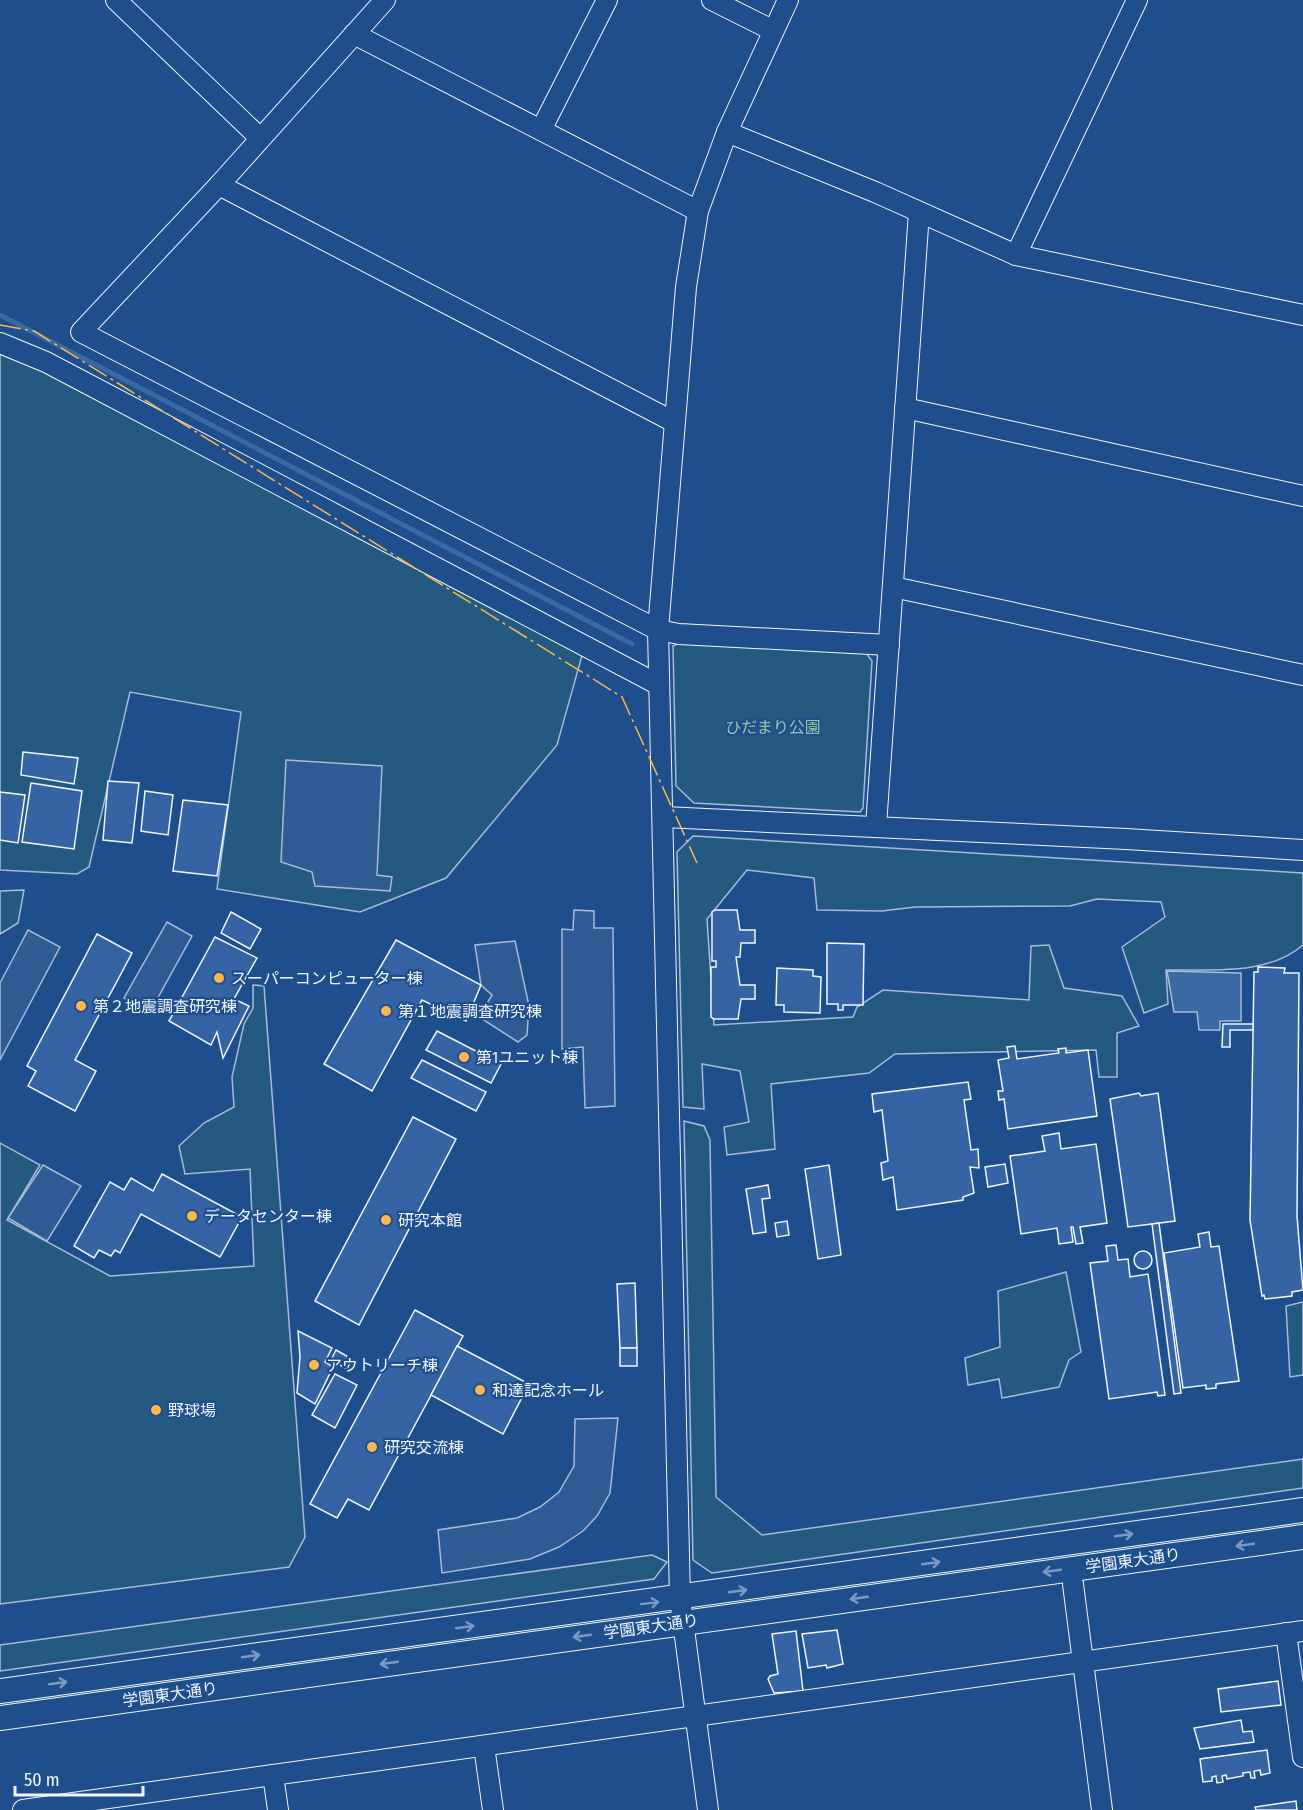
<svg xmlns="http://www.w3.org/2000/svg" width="1303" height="1810" font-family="'Fira Sans Condensed','Noto Sans JP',sans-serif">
	<rect width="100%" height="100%" fill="#1f4e8c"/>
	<g fill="#245a82" stroke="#a8bbd7" stroke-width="1.5">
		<polygon points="0,349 583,652 557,745 446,878 360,912 217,889 241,712 130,692 89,867 77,874 0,870"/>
		<polygon points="683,641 866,653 872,661 863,808 860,812 694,803 676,786 673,646"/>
		<path d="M693,836l610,37v72c-36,31 -92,24 -137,25l2,34 -24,9 -22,-66 43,-30 -4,-15 -64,-3 -27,7 -155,1 -33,4 -65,-1 -3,-32 -67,-8 -40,49 7,106 139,-8 4,-10 26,-17 146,10 2,-54 18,-1 15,43 58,8 17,30 -22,7v44h-18l-3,-27 -201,4 -26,19 -98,11 4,65 -48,6 -3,-28 25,-5 -9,-51 -38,-7 2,45 -21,-2 -6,-255z"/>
		<polygon points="24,890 18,923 0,934 0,891"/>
		<polygon points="253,985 264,986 305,1537 289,1567 0,1604 0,1143 40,1165 7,1220 110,1276 254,1266 250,1169 185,1174 179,1146 204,1123 234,1107 232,1077 244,1024 253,1008"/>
		<polygon points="684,1121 704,1126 710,1140 716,1497 762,1535 1303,1459 1303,1488 712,1573 693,1560"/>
		<polygon points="1066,1272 1081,1352 1069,1360 1059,1387 1002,1398 999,1379 968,1385 965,1358 1000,1347 998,1291"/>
		<polygon points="1303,1302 1303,1375 1290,1377 1286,1306"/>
		<polygon points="652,1555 667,1562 654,1579 0,1671 0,1645"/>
	</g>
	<g fill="#305b95" stroke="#a8bbd7" stroke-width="1.5">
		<polygon points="286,760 382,766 377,875 392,877 390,891 315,886 312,872 281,862"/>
		<polygon points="574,910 594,911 594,928 613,928 615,1106 585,1108 583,1047 562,1049 562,929 573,930"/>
		<polygon points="167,922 192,936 150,1012 124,998"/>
		<polygon points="28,930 60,947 0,1060 0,983"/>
		<polygon points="515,941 529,1006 527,1035 518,1042 479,1017 492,995 481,985 475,945"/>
		<polygon points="43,1165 81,1186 47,1241 8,1218"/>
		<polygon points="618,1418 610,1493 597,1516 583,1531 559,1547 530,1559 442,1573 438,1530 517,1518 540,1507 559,1492 574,1466 575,1419"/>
	</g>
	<polygon fill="#3b69a3" stroke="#a8bbd7" stroke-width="1.5" points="1167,971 1241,973 1241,1021 1220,1021 1220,1030 1199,1030 1197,1012 1174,1012"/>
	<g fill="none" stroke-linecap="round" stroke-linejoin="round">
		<polyline stroke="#3b69a3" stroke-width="5" points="0,315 632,644"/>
	</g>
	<g fill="#3563a3" stroke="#f2f6ff" stroke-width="1.5">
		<polygon points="23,752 78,758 74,784 21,775"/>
		<polygon points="108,781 139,783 132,843 103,840"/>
		<polygon points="31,783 82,791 74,849 22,842"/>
		<polygon points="145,791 173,795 168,835 141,831"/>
		<polygon points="0,792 25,795 18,843 0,840"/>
		<polygon points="183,800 228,805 217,876 173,871"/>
		<polygon points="715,910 737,910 740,930 755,930 755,943 741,943 740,957 736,957 740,985 755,985 755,999 741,999 738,1019 714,1019 711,1017 711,967 716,967 716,961 712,961 712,912"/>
		<polygon points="231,912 261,929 250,949 221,933"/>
		<polygon points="97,934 132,953 75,1060 96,1071 75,1111 28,1086 36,1071 27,1066"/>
		<polygon points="215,937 257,958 234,999 249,1006 223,1058 217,1032 211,1045 169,1021"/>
		<polygon points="396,940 481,985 466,1021 422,1000 372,1091 324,1064"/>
		<polygon points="827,943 864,944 863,1005 843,1005 843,1010 838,1010 838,1004 827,1004"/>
		<polygon points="1258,967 1285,968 1284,973 1299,973 1297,1216 1303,1290 1292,1292 1292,1296 1265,1299 1264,1295 1262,1296 1250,1220 1254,972 1258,972"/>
		<polygon points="777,968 813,970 813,976 821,977 820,1013 784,1012 784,1005 776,1005"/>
		<polygon points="1223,1024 1253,1024 1253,1030 1230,1030 1230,1047 1222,1047"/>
		<polygon points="437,1031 501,1064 491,1083 426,1050"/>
		<polygon points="1015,1046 1017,1059 1059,1053 1058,1049 1066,1048 1066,1053 1088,1050 1097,1116 1008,1129 1004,1099 999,1100 998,1091 1003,1091 998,1060 1009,1058 1007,1047"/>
		<polygon points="422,1060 486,1092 476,1111 411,1078"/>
		<polygon points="968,1082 971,1099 964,1100 971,1150 978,1149 979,1168 970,1167 974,1193 963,1197 963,1200 897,1210 893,1177 883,1180 881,1163 888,1161 882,1110 874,1112 872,1094"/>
		<polygon points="1139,1093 1141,1096 1158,1093 1175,1221 1128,1227 1110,1099"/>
		<polygon points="413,1117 456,1139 359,1325 315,1301"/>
		<polygon points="1059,1133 1061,1149 1096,1144 1107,1223 1080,1227 1083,1243 1076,1244 1073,1227 1071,1227 1073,1242 1059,1244 1057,1228 1021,1234 1010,1156 1045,1151 1042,1136"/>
		<polygon points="1005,1164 1008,1183 988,1187 985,1167"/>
		<polygon points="829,1165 841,1255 818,1259 805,1169"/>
		<polygon points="162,1174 242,1217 220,1257 141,1214 120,1253 115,1250 111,1256 99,1250 94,1258 74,1246 110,1182 124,1190 131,1178 153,1191"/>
		<polygon points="768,1185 770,1198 762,1199 766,1232 753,1234 746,1189"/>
		<polygon points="787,1221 789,1235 777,1237 775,1223"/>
		<polygon points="1159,1223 1181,1393 1174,1394 1152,1224"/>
		<polygon points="1209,1232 1211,1247 1219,1246 1239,1381 1216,1384 1216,1388 1206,1389 1206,1385 1183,1388 1164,1253 1200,1247 1198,1234"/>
		<polygon points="1116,1245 1118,1260 1128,1259 1130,1277 1148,1274 1165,1395 1158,1396 1157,1392 1109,1399 1090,1263 1108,1261 1106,1246"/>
		<circle cx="1143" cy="1260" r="9"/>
		<polygon points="635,1283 637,1348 620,1348 617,1284"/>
		<polygon points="415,1310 463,1336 369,1510 348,1499 337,1518 310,1504"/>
		<polygon points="298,1331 332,1348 325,1362 333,1367 315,1404 297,1393 300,1357"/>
		<polygon points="457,1346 529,1384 503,1434 431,1395"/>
		<rect x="620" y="1348" width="17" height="18"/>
		<polygon points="336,1350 352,1359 347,1369 331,1360"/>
		<polygon points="335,1374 357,1385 335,1428 312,1415"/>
		<polygon points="837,1630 843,1664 827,1668 826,1665 808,1668 802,1634"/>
		<polygon points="796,1631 803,1691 774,1693 768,1679 770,1676 778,1674 772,1634"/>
		<polygon points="1278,1681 1281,1705 1221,1712 1218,1689"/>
		<polygon points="1241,1720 1243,1732 1252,1731 1254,1742 1200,1749 1194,1728"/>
		<polygon points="1267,1750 1270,1773 1261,1775 1260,1770 1254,1771 1255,1778 1251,1778 1250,1772 1243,1773 1243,1776 1227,1779 1226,1775 1222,1776 1223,1782 1217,1783 1216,1776 1212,1777 1212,1781 1203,1782 1200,1759"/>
		<polygon points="1296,1801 1297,1810 1256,1810 1255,1807"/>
	</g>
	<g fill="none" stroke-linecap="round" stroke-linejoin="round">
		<defs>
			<g id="minor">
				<polyline points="116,0 260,138"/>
				<polyline points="385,0 219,185 81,332 658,630 679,634 889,645"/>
				<polyline points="712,0 772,30"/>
				<polyline points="354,34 698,211"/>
				<polyline points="541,130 607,0"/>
				<polyline points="727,132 875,192 1016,255 1303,315"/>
				<polyline points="219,185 674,422"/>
				<polyline points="1016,255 1137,0"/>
				<polyline points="0,343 46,362 659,685"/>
				<polyline points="905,408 1303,496"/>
				<polyline points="893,587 1303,675"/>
				<polyline points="664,817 1126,839 1303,850"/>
				<polyline points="876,826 919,212"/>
				<polyline points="1073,1584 1102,1810"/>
				<polyline points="1286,1633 1303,1757"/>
				<polyline points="484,1746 493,1810"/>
				<polyline points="273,1775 278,1810"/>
				<polyline points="23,1810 1303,1631"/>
				<polyline points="708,1810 680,1599 658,630 686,287 698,211 727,132 788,0"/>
			</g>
			<g id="major">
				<polyline points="0,1691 1303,1510"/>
				<polyline points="0,1718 1303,1537"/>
			</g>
		</defs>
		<use href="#minor" stroke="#f2f6ff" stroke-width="22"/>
		<use href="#major" stroke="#f2f6ff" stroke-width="26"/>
		<use href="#minor" stroke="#1f4e8c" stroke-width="20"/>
		<use href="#major" stroke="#1f4e8c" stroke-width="24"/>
		<polyline stroke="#ffb74d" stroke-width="1.5" stroke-dasharray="21 4.5 3 4.5" stroke-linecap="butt" points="0,325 34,331 622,697 697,863"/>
	</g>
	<defs><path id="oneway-shaft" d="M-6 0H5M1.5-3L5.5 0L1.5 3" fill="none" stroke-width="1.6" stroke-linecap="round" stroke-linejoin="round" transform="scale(1.5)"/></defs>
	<g stroke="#7e9ac0">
		<use href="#oneway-shaft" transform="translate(1124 1535) rotate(-8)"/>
		<use href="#oneway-shaft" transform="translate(1245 1545) rotate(172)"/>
		<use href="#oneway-shaft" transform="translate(931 1563) rotate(-8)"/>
		<use href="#oneway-shaft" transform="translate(1052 1571) rotate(172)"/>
		<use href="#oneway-shaft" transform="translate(738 1591) rotate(-8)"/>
		<use href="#oneway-shaft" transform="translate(859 1598) rotate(172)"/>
		<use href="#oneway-shaft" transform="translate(650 1603) rotate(-7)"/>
		<use href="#oneway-shaft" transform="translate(465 1627) rotate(-8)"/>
		<use href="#oneway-shaft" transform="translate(582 1636) rotate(172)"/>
		<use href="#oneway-shaft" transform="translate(251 1656) rotate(-8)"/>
		<use href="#oneway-shaft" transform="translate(389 1663) rotate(172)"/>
		<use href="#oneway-shaft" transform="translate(58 1683) rotate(-8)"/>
	</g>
	<g fill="#ffb74d" stroke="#1f4e8c" stroke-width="2">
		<circle cx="219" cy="978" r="6"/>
		<circle cx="81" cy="1006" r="6"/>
		<circle cx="386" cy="1011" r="6"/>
		<circle cx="464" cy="1057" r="6"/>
		<circle cx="192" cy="1216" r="6"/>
		<circle cx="386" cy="1220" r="6"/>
		<circle cx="314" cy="1365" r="6"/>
		<circle cx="480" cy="1390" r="6"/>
		<circle cx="156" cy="1410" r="6"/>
		<circle cx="372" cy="1447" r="6"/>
	</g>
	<g text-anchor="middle" stroke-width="4.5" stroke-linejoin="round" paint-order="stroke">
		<g font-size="16" fill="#97c8a6" stroke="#1f4e8c">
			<text x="773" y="733">ひだまり公園</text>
		</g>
		<g font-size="16" fill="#f2f6ff" stroke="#1f4e8c" text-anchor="start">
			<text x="231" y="984">スーパーコンピューター棟</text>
			<text x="93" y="1012">第２地震調査研究棟</text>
			<text x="398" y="1017">第１地震調査研究棟</text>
			<text x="476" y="1063">第1ユニット棟</text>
			<text x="204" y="1222">データセンター棟</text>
			<text x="398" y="1226">研究本館</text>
			<text x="326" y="1371">アウトリーチ棟</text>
			<text x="492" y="1396">和達記念ホール</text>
			<text x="168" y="1416">野球場</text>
			<text x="384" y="1453">研究交流棟</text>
		</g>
		<g font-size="16" fill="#f2f6ff" stroke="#1f4e8c">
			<text transform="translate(1133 1560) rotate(-8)" y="6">学園東大通り</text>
			<text transform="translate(651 1626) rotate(-8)" y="6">学園東大通り</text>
			<text transform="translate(170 1694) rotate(-8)" y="6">学園東大通り</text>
		</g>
	</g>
	<path d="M15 1786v9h128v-9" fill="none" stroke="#f2f6ff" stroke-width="3"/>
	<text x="24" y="1786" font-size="18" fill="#f2f6ff" stroke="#1f4e8c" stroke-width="4.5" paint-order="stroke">50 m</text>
</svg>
